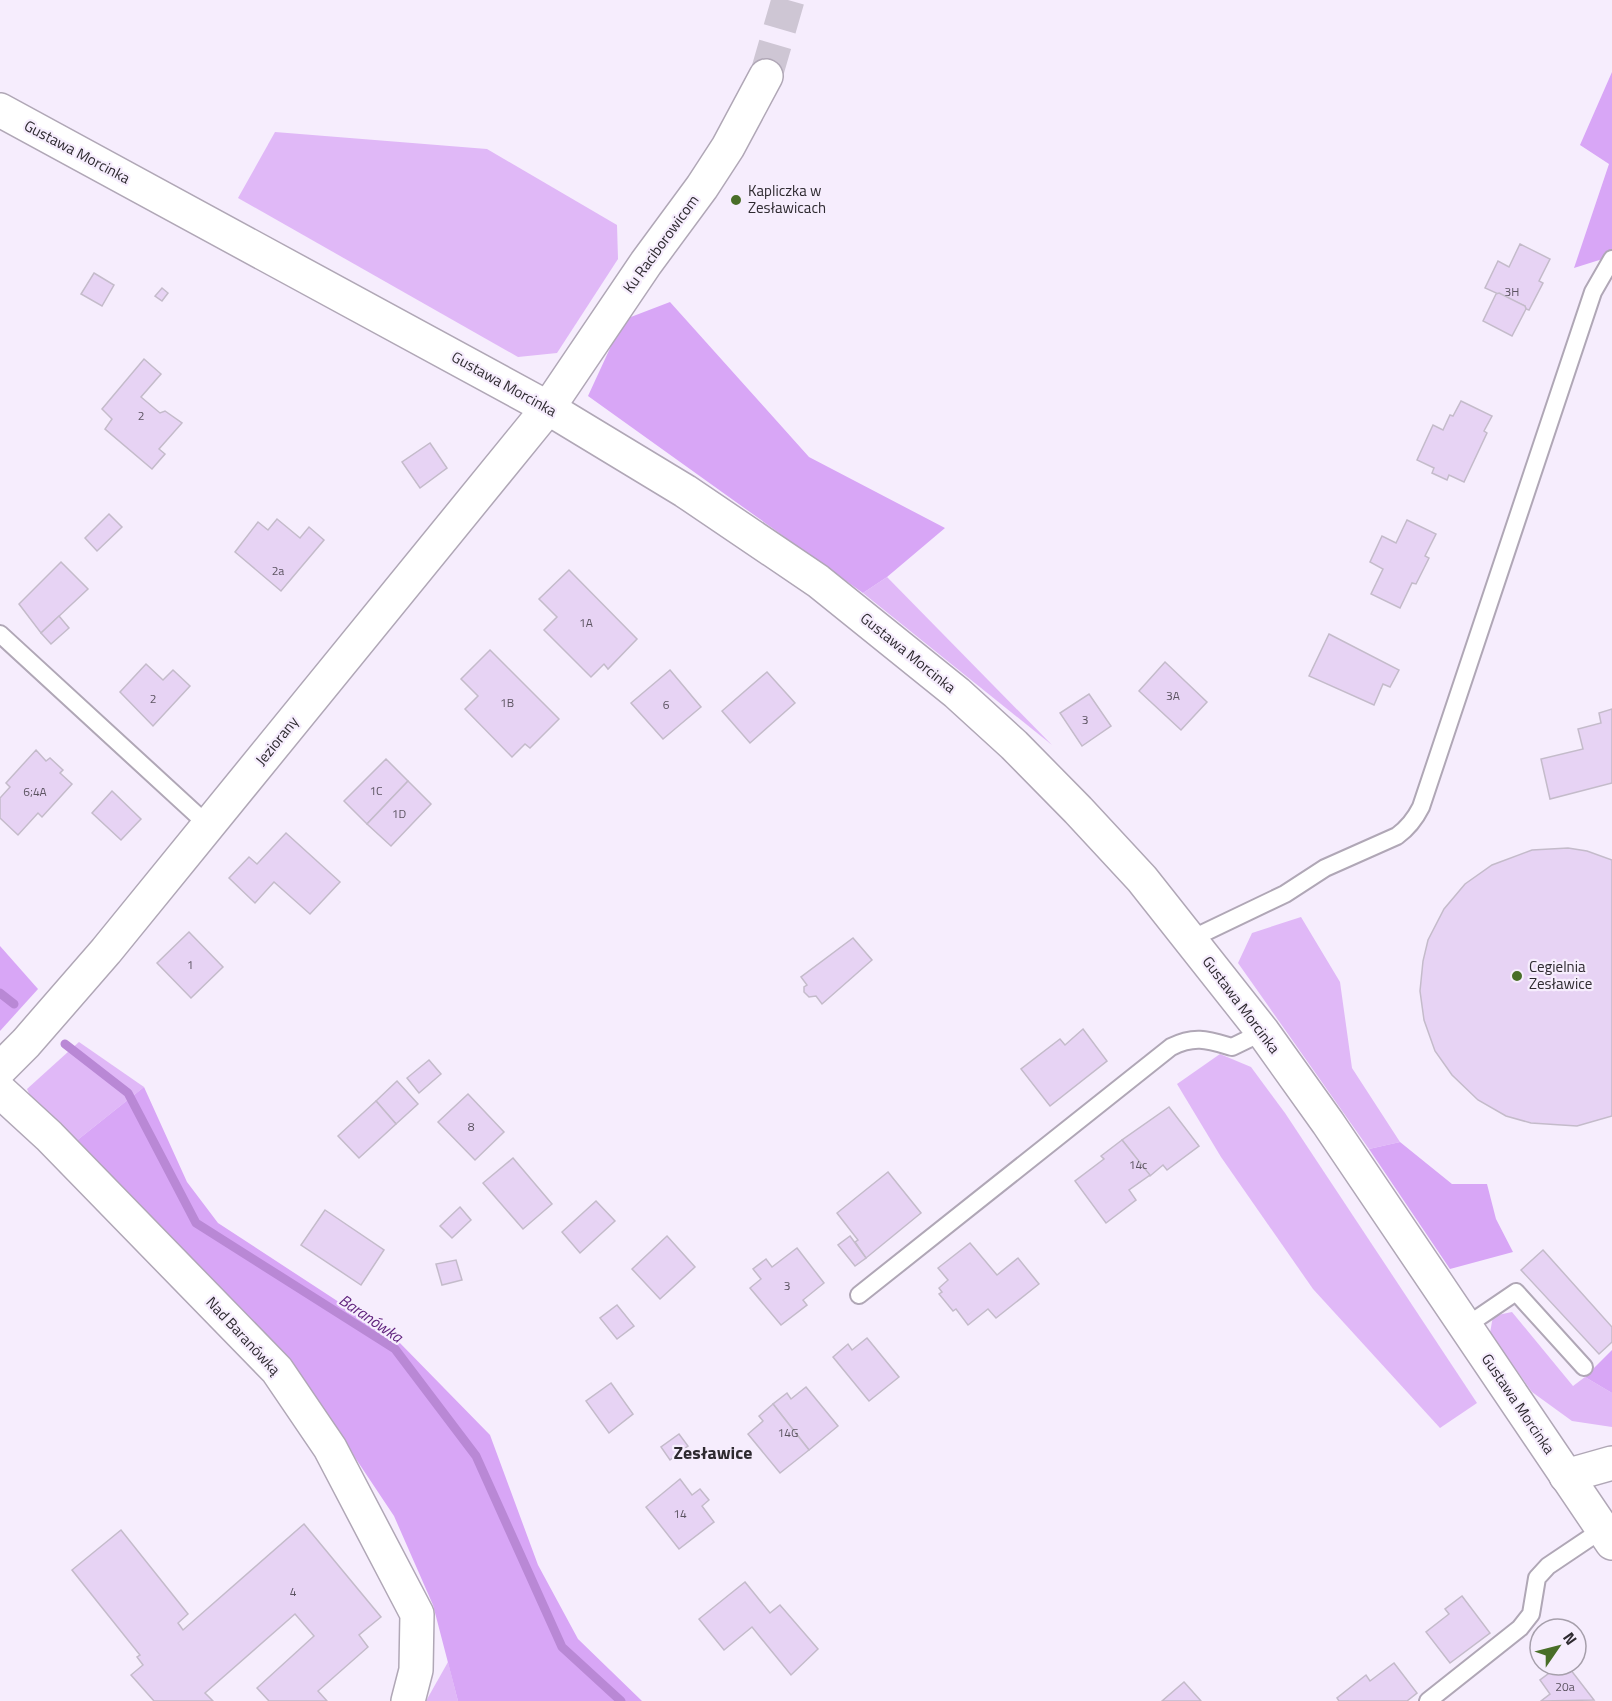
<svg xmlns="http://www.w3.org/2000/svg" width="1612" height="1701" font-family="'Titillium Web',sans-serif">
	<rect width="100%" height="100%" fill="#f6edfd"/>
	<g fill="#e0b8f7">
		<polygon points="275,132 487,149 617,225 618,259 557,353 518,357 238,198"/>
		<polygon points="887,577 1052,745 863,593"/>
		<polygon points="1301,917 1340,982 1352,1068 1400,1142 1369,1149 1238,963 1252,933"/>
		<polygon points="79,1042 144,1087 75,1142 36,1110 27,1089"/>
		<polygon points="1220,1054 1251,1067 1285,1113 1477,1403 1440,1428 1313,1289 1221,1157 1177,1084"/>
		<polygon points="1512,1312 1573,1386 1585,1377 1612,1393 1612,1427 1572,1421 1532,1392 1490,1333 1493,1316"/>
		<polygon points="448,1662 458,1701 426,1701"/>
	</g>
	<g fill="#d8a6f6">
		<polygon points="1612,72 1612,256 1574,268 1609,164 1580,145"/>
		<polygon points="670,302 809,457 945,528 887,577 863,593 588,396 623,320"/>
		<polygon points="0,946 38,989 0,1031"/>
		<polygon points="144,1087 187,1182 218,1223 397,1340 490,1435 538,1565 578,1639 642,1701 458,1701 433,1605 394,1516 290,1360 75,1142"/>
		<polygon points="1400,1142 1452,1184 1487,1184 1496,1219 1513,1252 1450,1269 1369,1149"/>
		<polygon points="1612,1350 1612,1393 1585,1377"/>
	</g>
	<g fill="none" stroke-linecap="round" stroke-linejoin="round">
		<g stroke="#b988d5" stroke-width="9">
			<polyline points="0,993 14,1004"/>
			<polyline points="65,1044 128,1093 196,1223 395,1349 476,1456 562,1647 621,1701"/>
		</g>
	</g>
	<g fill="#e7d3f4" stroke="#c4bbca" stroke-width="1.5">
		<polygon points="1520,244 1550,259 1539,281 1543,283 1529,310 1526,309 1525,306 1485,288 1498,261 1509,267"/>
		<polygon points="94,273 114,285 102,306 81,294"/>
		<polygon points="162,288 168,293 162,301 155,296"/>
		<polygon points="1499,293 1525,306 1526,309 1512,336 1483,321 1496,294"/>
		<polygon points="144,359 161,374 141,397 160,413 165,411 182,423 159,449 165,454 152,469 105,429 112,419 102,409"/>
		<polygon points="1461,401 1492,416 1484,431 1487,433 1464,482 1449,475 1447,480 1432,473 1434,468 1417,460 1433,425 1443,430 1450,415 1453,416"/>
		<polygon points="430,443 447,468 420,488 402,462"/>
		<polygon points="109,514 122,527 97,551 85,538"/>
		<polygon points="277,519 300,538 309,527 324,540 281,591 235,552 258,522 268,530"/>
		<polygon points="1407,520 1436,534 1425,556 1429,558 1416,584 1412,583 1400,608 1371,594 1383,569 1370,562 1382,536 1396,543"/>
		<polygon points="61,562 88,589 41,633 19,604"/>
		<polygon points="569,570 637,639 608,669 604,664 591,677 544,630 557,617 539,599"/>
		<polygon points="59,616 69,628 51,644 41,633"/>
		<polygon points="1329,634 1399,670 1390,687 1383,684 1374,705 1309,676"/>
		<polygon points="490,650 559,719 530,748 525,744 512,757 465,709 478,696 461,679"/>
		<polygon points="1165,662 1207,702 1181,730 1139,691"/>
		<polygon points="146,664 163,680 173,670 190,686 153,726 120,692"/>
		<polygon points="670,670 701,707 663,739 631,703"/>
		<polygon points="767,672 795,703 750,743 722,711"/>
		<polygon points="1089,694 1111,726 1082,746 1060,713"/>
		<polygon points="1612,709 1612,783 1550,799 1541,759 1583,749 1578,729 1601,723 1599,713"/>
		<polygon points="36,750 46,761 50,758 63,770 60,773 72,784 42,817 38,813 18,835 0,818 0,798 10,787 6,783"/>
		<polygon points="386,759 408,781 367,824 344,801"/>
		<polygon points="408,781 431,804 391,846 367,824"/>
		<polygon points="112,791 141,819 121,840 92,813"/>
		<polygon points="286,833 340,882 310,914 274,882 255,903 229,878 249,857 257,864"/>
		<polygon points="1568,848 1587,851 1612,860 1612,1116 1577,1126 1531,1123 1506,1116 1478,1100 1452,1075 1435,1051 1424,1020 1420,991 1423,961 1428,940 1444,909 1465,884 1492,865 1532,850"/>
		<polygon points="189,932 223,967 191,998 157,963"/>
		<polygon points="853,938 872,960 822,1004 816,996 809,997 804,992 804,987 807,985 801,977"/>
		<polygon points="1083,1029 1107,1061 1050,1106 1021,1069 1060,1039 1065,1045"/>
		<polygon points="429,1060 441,1074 419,1093 407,1078"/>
		<polygon points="397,1081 418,1104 396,1124 376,1101"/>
		<polygon points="468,1094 504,1132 475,1160 438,1122"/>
		<polygon points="376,1101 396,1124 359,1158 338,1136"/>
		<polygon points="1169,1107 1199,1146 1167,1170 1163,1165 1150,1176 1122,1140"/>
		<polygon points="1122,1140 1150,1175 1129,1190 1136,1200 1106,1223 1075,1181 1104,1159 1101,1156"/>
		<polygon points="513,1158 552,1204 523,1229 483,1183"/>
		<polygon points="888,1172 921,1213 866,1258 855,1242 858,1240 837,1213"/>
		<polygon points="596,1201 615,1221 580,1253 562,1232"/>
		<polygon points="460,1207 471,1220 452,1238 440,1226"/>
		<polygon points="325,1210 384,1250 361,1285 301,1245"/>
		<polygon points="667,1236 695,1267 660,1299 632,1269"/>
		<polygon points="850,1236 866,1258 855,1266 838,1245"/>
		<polygon points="970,1243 997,1275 1018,1258 1039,1284 996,1318 988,1309 968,1325 956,1309 953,1311 939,1294 942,1292 939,1288 948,1280 938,1268"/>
		<polygon points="797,1248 824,1283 803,1300 807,1305 781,1325 750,1288 761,1279 753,1269 766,1259 772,1267"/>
		<polygon points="1543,1250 1612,1327 1612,1342 1599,1354 1521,1270"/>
		<polygon points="456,1260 462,1280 442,1285 436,1264"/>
		<polygon points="617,1305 634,1326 617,1339 600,1318"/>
		<polygon points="867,1338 899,1377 869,1401 833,1357 848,1344 852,1350"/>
		<polygon points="611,1383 633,1414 609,1433 586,1401"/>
		<polygon points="806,1387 838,1426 809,1450 773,1404 787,1393 791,1399"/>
		<polygon points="773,1404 809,1450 780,1473 748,1434 763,1421 759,1416"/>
		<polygon points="679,1434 688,1446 670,1460 661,1447"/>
		<polygon points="680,1479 692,1495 700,1489 709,1500 702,1506 714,1522 679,1549 646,1507"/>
		<polygon points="304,1524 381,1617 359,1635 368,1647 318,1691 327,1701 269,1701 257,1688 314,1636 295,1614 205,1693 213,1701 154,1701 131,1675 143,1665 137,1657 140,1655 72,1570 121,1530 188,1614 178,1623 183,1630"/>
		<polygon points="745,1582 770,1613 780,1605 818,1649 791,1675 752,1627 724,1650 699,1619"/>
		<polygon points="1462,1596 1490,1633 1450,1663 1426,1632 1449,1614 1445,1609"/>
		<polygon points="1394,1663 1417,1693 1407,1701 1339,1701 1337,1698 1366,1675 1370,1681"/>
		<polygon points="1560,1665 1567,1665 1594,1700 1541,1701 1550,1694 1540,1680"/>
		<polygon points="1184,1682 1201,1701 1162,1701"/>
	</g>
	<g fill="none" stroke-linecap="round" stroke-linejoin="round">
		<polyline stroke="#cec6d4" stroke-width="33" stroke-dasharray="33 16" stroke-linecap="butt" points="766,76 788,0"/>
		<defs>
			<g id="service">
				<polyline points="0,634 209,826"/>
				<path d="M1191,939l94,-45 40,-26 72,-32c11,-8 18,-17 24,-29l172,-515 19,-33"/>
				<path d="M859,1295l312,-248c24,-12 37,-7 61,0l31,-15"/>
				<polyline points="1466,1326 1516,1292 1584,1367"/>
				<polyline points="1428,1701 1520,1628 1531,1614 1537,1578 1548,1566 1603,1529"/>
			</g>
			<g id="minor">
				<polyline points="0,1069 26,1043 106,951 548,408 646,263 702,187 728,147 766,76"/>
				<polyline points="0,1091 49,1136 277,1370 330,1448 417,1614 416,1670 408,1701"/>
				<polyline points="1566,1476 1612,1463"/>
			</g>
			<polyline id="tertiary" points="0,110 548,408 685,491 818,581 957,693 1014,745 1078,810 1142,879 1263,1032 1328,1123 1612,1543"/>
		</defs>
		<use href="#service" stroke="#b0a7b6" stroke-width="20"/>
		<use href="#minor" stroke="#b0a7b6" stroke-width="36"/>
		<use href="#tertiary" stroke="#b0a7b6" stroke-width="36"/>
		<use href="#service" stroke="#fff" stroke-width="16"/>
		<use href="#minor" stroke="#fff" stroke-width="33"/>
		<use href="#tertiary" stroke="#fff" stroke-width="33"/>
	</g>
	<g fill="#496e28" stroke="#f6edfd" stroke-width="2">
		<circle cx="736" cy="200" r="6"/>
		<circle cx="1517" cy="976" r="6"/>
	</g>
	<g text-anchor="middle" stroke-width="4.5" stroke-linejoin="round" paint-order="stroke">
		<g font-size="12" fill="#5c5461">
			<text x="1512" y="296">3H</text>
			<text x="141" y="420">2</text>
			<text x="278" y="575">2a</text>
			<text x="586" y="627">1A</text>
			<text x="1173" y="700">3A</text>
			<text x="153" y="703">2</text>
			<text x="507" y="707">1B</text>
			<text x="666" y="709">6</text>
			<text x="1085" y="724">3</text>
			<text x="376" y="795">1C</text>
			<text x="35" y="796">6;4A</text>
			<text x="399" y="818">1D</text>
			<text x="190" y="969">1</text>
			<text x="471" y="1131">8</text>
			<text x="1138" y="1169">14c</text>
			<text x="787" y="1290">3</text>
			<text x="788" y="1437">14G</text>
			<text x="680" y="1518">14</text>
			<text x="293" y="1596">4</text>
			<text x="1565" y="1691">20a</text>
		</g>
		<g font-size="15" fill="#2e2a30" stroke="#f6edfd">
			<text transform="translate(77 152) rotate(28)" y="5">Gustawa Morcinka</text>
			<text transform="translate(661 244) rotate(-54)" y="5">Ku Raciborowicom</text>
			<text transform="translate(504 384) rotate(29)" y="5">Gustawa Morcinka</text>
			<text transform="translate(908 653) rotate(39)" y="5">Gustawa Morcinka</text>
			<text transform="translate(277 741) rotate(-51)" y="5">Jeziorany</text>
			<text transform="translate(1241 1005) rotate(53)" y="5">Gustawa Morcinka</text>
			<text transform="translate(243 1336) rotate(47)" y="5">Nad Baranówką</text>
			<text transform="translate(1518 1404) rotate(56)" y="5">Gustawa Morcinka</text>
		</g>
		<g font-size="15" fill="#2e2a30" stroke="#f6edfd" text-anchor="start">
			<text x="748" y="196">Kapliczka w<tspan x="748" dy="17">Zesławicach</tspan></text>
			<text x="1529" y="972">Cegielnia<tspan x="1529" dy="17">Zesławice</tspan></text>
		</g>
		<g font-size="16" font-style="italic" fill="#5e1f7b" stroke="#f6edfd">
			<text transform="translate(371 1318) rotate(34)" y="6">Baranówka</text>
		</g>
		<g font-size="18" font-weight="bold" fill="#2e2a30" stroke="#f6edfd">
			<text x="713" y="1459">Zesławice</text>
		</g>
	</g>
	<g transform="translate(1558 1647) rotate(55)"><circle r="28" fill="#f6edfd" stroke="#a69fab" stroke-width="1.5"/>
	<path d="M0-4.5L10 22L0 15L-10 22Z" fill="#496e28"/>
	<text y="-9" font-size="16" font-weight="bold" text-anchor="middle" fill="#2e2a30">N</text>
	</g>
</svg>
